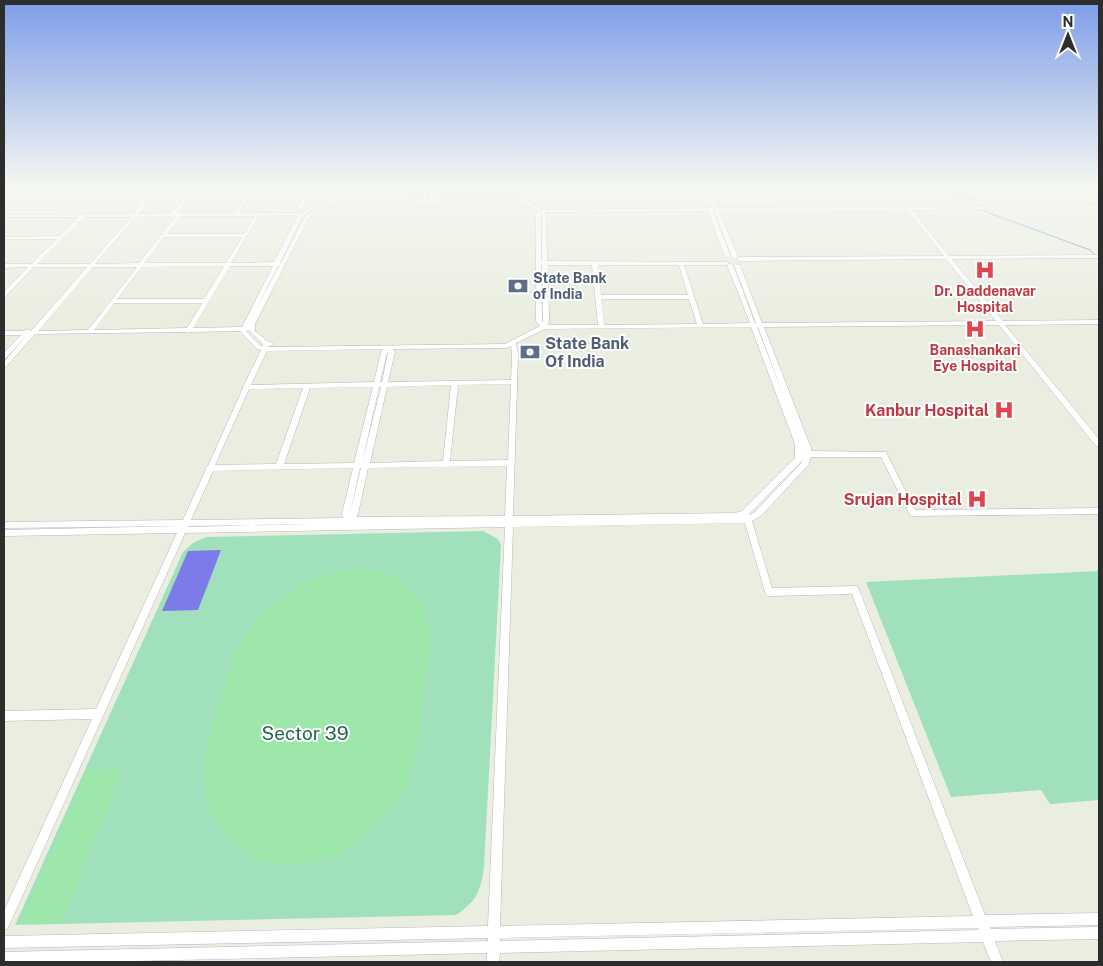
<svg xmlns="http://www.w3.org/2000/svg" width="1103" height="966" font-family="'Public Sans',sans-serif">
	<rect width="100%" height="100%" fill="#e9eee0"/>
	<g fill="#a0e1bc">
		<path d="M483,531l15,8 3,6 -17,321c-3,24 -7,35 -28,49l-441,10 168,-373 10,-9 13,-6z"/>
		<polygon points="1099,571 1099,800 1050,804 1041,790 951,797 866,582"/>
	</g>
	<g fill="#9de7ab">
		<path d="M350,569c8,0 17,-1 25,1 34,8 57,37 55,73 -1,18 -5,36 -7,54 -4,29 -4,62 -17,90 -9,19 -51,61 -71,69 -10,3 -35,10 -45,10 -7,-1 -14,-3 -20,-4 -40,-9 -68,-50 -66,-90 1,-28 11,-55 20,-81 4,-15 8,-34 16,-47 23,-41 64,-67 110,-75z"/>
		<polygon points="123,769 95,840 56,841 87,770"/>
		<polygon points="94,841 62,922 20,923 56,842"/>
	</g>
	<polygon fill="#7d7ae9" points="221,550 198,610 162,611 188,551"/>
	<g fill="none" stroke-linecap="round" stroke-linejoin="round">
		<polyline stroke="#7d7ae9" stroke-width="1" points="942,186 972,200 984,211 1090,250 1099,259"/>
		<defs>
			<g id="minor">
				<path d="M157,186h5l-23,28 33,-1 21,-27h5l-9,12 56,-1 7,-11h4l-7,11h54l6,-11h4l-12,24 -4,-1 5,-10 -55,1 -8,13h63l3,-3 24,-8 8,-16h4l-7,15 88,-1 4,-14h4l-3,14h2l3,-14h4l-3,14h88l-1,-14h4l1,13 16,11 172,-2 -9,-22h4l9,22 188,-1 -17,-21h5l16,21 190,-1v2l-187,2 37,46 150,-1v3l-147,1 51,62 96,-1v4l-94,1 94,114v7h-3l-97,-121 -235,2 47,121v3l75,1 29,58 184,-2v6l-186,2 -3,-1 -29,-58h-70l-3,8 -46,50 -10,6 20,67 83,-2 3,1 127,328 114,-2v12l-109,2 1,2 108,-2v12l-104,2 8,21h-12l-8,-20 -483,11 -1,9h-12v-9l-398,9h-85v-10l484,-11v-3l-484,10v-12l484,-10 17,-399 -320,6 -177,395 -4,2v-19l88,-192 -88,2v-10l92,-2 81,-176 -173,3v-6l176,-4 -176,2v-6l179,-2 23,-51 -1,-1 3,-2 35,-78v-1l18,-37 -4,-1 -17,-18 -50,1 -2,1 -2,-1 -151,2 -29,33 -2,1v-6l24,-28 -22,24 -2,1v-6l17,-18h-17v-4h20l3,-2 4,2 56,-64h-53l-28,29 -2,1v-5l24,-25 -24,1v-4h27l26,-25h-53v-2l56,-1 18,-19h-74v-2l129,-1zM187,200h56l-9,13h-57zM524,202l13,9 -1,3v107l4,5 -35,18 -235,3h-2l1,-1 4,-1v-2l-6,-2 -12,-10v-7l53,-105 5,-4v-2h-4l-5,5 -23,45h-1l22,-46 7,-5 21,-7v1h4l-1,-3zM907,210l37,46 -205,1 -3,2 3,2 207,-2 50,62 -234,2 -22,-58 -5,-1 -1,1 22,58h-1l-22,-58 -3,-2 -3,2 23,58 -47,1 -19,-59h42l3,-2 -1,-1 -181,-1 -1,-47 -1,-2 163,-1 17,46 5,1 1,-1 -18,-46h1l18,46 3,2 3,-2 -19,-46zM541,214h1v47h-1zM298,215l-24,47 -43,1 28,-47zM176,216l-37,47 -44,1 41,-47zM180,216h75l-11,18h-77zM84,217h47l-41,47h-53zM164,237h78l-16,26h-82zM541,265h1l1,57 -1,-1zM548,265h44l6,60h-50l1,-4zM598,265h81l9,30h-87zM224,266l-20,33h-87l25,-32zM230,266h43l-31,61 -49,1zM278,266h1l-23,44zM93,267h44l-49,63 -50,1zM601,299h88l8,25 -93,1zM114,303h88l-15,25 -93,2zM751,327l44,117v14l-53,53 -7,2 -222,3 5,-162 -2,-11 29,-14zM757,327h1l26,70zM249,330l14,14 -1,2h-1l-15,-15zM511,346l1,8 -1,26 -123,2 7,-30 -2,-3 113,-1zM383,349l-2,3 -7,30 -123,3 16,-34zM388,352l-6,30h-2l7,-29zM511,384l-3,76 -58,1 8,-76zM451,385l-8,76 -73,2 17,-76zM373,387l-19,76 -70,1 26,-76zM379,387h2l-19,76zM303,388l-27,76 -61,1 34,-76zM803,457l-1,5 -46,49 -6,4 -1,-1 53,-53zM507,466l-2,50 -149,1 2,-3 10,-46zM353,468l-11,46 1,4 -152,2 22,-49zM360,468h1l-11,45zM745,523l21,72 3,1 83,-2 121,322 -473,10 13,-399zM310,524l-122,3v-1zM978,928l1,2 -479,11v-3z"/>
				<polygon points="1075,186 1080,186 1099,202 1099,205"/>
				<polygon points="1082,186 1099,186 1099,188 1084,188"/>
			</g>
		</defs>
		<use href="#minor" stroke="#bbb4bf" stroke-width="1"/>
		<use href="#minor" fill="#fff" fill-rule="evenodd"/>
	</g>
	<linearGradient id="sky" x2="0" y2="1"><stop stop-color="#7d9de8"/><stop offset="0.58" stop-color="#f5f7f1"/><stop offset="1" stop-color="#f5f7f1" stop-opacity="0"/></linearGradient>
	<rect width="1103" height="322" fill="url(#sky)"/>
	<defs>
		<symbol id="hospital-bare" viewBox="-9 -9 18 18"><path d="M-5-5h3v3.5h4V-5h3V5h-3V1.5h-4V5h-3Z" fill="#e0444e" stroke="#fff" stroke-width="2.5" paint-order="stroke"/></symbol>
		<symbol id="bank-bare" viewBox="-9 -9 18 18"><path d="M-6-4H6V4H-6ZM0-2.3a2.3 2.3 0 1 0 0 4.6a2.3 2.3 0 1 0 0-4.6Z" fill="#5c6f8a" stroke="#fff" stroke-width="2.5" paint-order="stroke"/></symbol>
	</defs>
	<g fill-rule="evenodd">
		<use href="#hospital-bare" x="971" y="256" width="28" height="28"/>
		<use href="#bank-bare" x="504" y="272" width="28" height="28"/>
		<use href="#hospital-bare" x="961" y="315" width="28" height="28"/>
		<use href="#bank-bare" x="516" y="338" width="28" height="28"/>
		<use href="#hospital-bare" x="990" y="396" width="28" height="28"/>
		<use href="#hospital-bare" x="963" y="485" width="28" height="28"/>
	</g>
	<g text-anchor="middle" stroke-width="4" stroke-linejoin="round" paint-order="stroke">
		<g font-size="14" font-weight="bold" fill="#4e5e75" stroke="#fff" text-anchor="start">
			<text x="533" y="283">State Bank<tspan x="533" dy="16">of India</tspan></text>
		</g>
		<g font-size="14" font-weight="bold" fill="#be3a42" stroke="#fff">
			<text x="985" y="296">Dr. Daddenavar<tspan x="985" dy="16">Hospital</tspan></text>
			<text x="975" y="355">Banashankari<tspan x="975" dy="16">Eye Hospital</tspan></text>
		</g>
		<g font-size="16" font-weight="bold" fill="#4e5e75" stroke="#fff" text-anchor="start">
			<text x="545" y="349">State Bank<tspan x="545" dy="18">Of India</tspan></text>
		</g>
		<g font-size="16" font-weight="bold" fill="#be3a42" stroke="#fff" text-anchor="end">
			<text x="989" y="416">Kanbur Hospital</text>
			<text x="962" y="505">Srujan Hospital</text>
		</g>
		<g font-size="19" fill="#1f6848" stroke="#fff">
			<text x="305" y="740">Sector 39</text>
		</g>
	</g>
	<rect width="1103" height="966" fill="none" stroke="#2d2d2d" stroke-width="10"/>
	<g transform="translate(1068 35)" stroke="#ffffff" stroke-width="4" paint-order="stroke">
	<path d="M0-4L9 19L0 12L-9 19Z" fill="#2d2d2d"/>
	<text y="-8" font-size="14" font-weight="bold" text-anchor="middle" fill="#2d2d2d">N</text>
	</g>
</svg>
